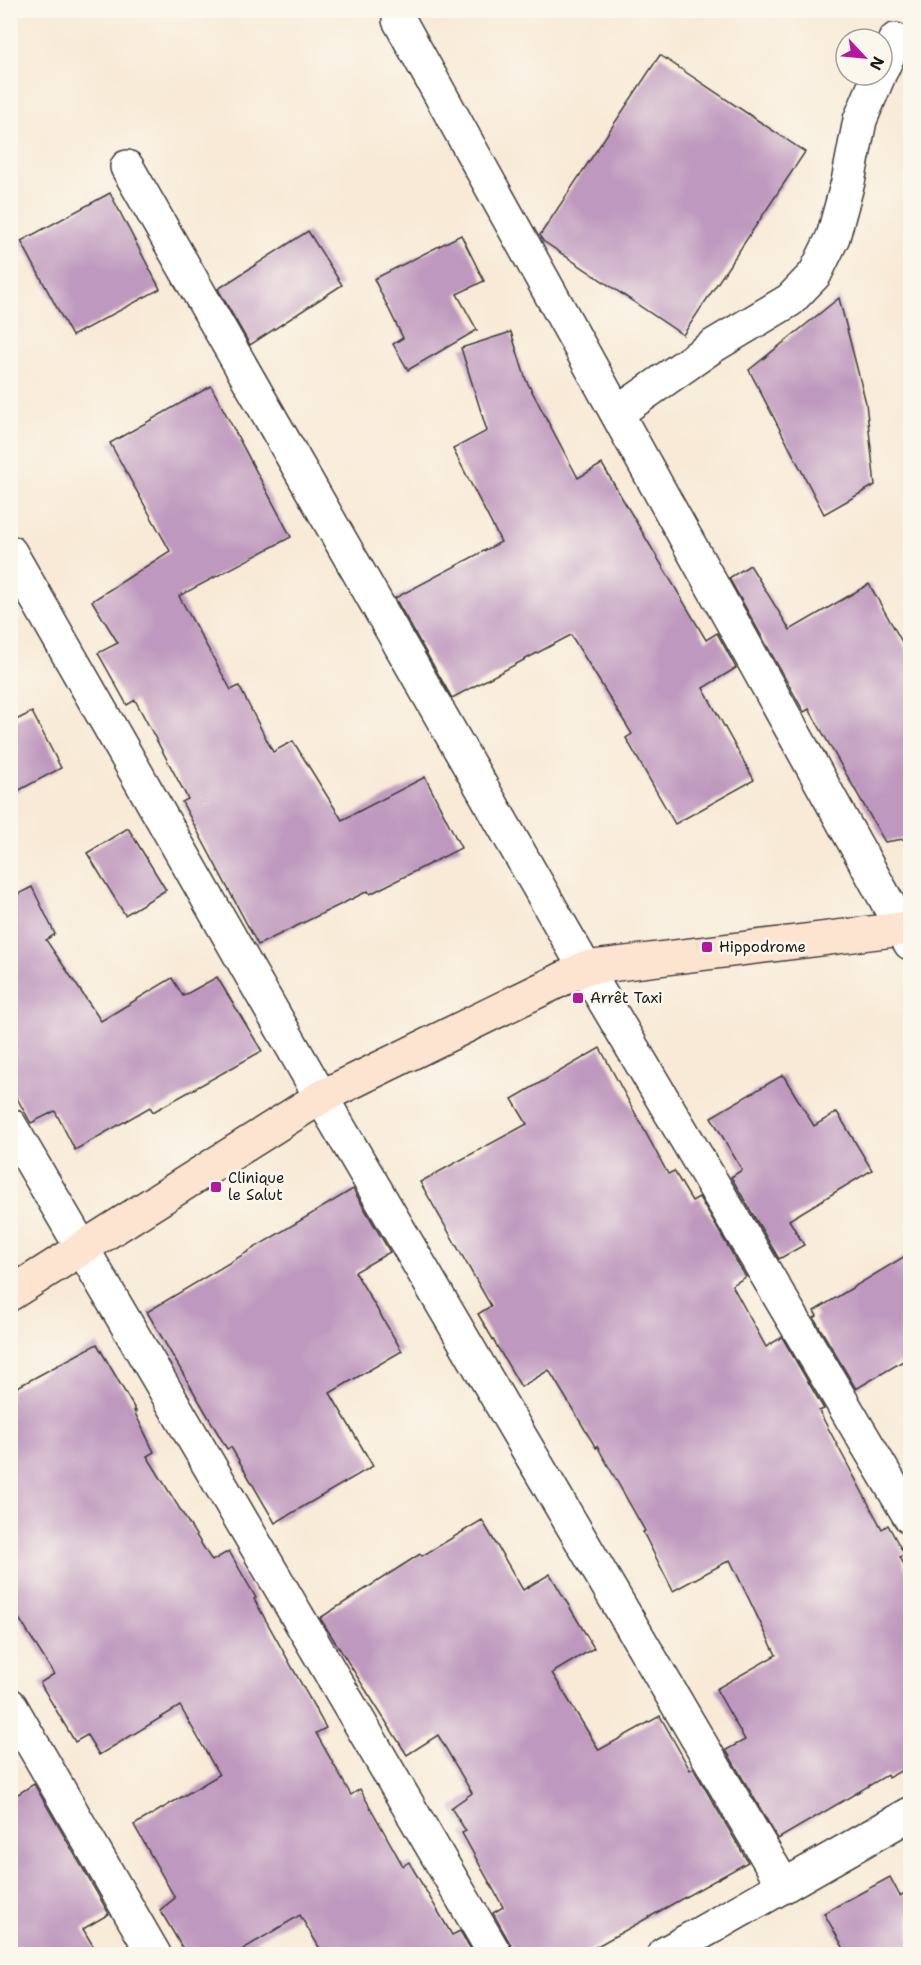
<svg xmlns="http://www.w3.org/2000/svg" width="921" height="1965" font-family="'Shantell Sans',sans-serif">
	<rect width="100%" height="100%" fill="#fbf7ec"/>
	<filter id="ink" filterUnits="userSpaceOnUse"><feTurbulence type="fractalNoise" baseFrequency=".0167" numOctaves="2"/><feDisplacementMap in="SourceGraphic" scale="12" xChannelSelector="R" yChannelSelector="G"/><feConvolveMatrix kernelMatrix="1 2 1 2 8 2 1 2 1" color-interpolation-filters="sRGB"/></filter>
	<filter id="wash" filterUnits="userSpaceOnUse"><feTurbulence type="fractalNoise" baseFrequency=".008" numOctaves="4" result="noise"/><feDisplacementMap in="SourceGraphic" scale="24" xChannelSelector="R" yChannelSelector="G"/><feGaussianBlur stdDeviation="1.35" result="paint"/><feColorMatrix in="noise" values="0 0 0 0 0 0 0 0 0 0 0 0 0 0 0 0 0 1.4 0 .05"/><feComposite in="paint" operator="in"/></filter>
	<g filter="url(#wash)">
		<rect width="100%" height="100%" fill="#f8ead7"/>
		<g id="blocks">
			<g fill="#be98be">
				<polygon points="660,55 805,152 683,335 543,241 540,235"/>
				<polygon points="110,193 160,289 72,336 21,241"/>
				<polygon points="308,231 342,285 250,345 218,289"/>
				<polygon points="461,235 484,281 457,294 477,330 408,370 393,344 403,338 374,279"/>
				<polygon points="839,298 866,403 875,485 824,514 749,370"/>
				<polygon points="511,332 526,380 578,478 602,464 706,640 717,633 736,668 703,688 754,780 675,824 626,738 632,734 571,635 452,698 395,598 501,542 453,449 487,431 461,348"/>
				<polygon points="211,386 291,537 179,596 231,690 239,686 273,752 293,741 342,820 425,777 461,848 370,894 368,891 258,945 182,802 188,799 135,700 127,705 98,653 118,643 92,601 170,551 110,443"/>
				<polygon points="750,565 790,630 869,584 910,656 910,838 885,842 809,709 804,712 729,578"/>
				<polygon points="32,712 61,768 10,795 10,723"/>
				<polygon points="128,828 166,890 125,915 87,853"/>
				<polygon points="32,887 55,934 46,940 101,1021 172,978 183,996 217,977 262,1051 153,1112 150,1107 75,1150 55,1111 31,1123 10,1086 10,898"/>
				<polygon points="600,1048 668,1174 674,1171 692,1201 699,1197 746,1277 732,1285 766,1347 782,1337 824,1409 819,1411 882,1529 888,1525 904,1554 900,1557 910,1577 910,1766 888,1778 887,1775 778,1839 726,1750 745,1740 716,1689 776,1655 730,1560 673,1591 643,1532 645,1531 597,1446 596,1448 549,1370 521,1387 478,1314 491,1306 420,1182 527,1124 512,1099"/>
				<polygon points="783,1075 814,1126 837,1112 872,1170 789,1220 804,1245 779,1259 731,1177 742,1170 711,1117"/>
				<polygon points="353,1189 390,1252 355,1272 402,1351 330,1393 373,1466 275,1523 231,1447 227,1449 147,1312"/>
				<polygon points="910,1253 910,1357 856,1389 814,1318 817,1316 814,1311"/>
				<polygon points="97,1344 136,1411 134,1411 154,1452 147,1456 212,1561 229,1551 256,1598 254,1599 326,1728 316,1733 351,1795 360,1789 403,1866 409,1862 452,1935 460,1931 474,1954 323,1954 300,1915 235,1954 186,1954 160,1910 175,1898 134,1825 219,1775 180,1706 99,1755 87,1735 75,1742 40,1683 54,1674 10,1604 10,1391"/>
				<polygon points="482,1520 523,1590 550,1574 594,1648 552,1673 599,1750 660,1716 690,1770 693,1768 748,1862 583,1954 514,1954 511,1945 493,1913 503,1907 462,1833 466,1831 451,1808 472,1793 438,1735 407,1755 320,1618 420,1554 422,1556"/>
				<polygon points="34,1784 109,1914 83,1929 98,1954 10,1954 10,1799"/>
				<polygon points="890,1877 900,1896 910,1889 910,1954 847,1954 824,1913"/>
			</g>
		</g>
	</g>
	<g filter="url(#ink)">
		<use href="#blocks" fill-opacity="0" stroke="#3d3b38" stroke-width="1.5"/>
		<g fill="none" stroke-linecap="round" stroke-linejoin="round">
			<defs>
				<g id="street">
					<polyline points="399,20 910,943"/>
					<polyline points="882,69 895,40"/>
					<polyline points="127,167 585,968 910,1517"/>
					<polyline points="617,413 713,346 790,300 815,274 833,237 848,182 860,120 879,75"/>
					<polyline points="10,552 321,1097 784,1886"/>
					<polyline points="10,1125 495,1954"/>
					<polyline points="10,1705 154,1954"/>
					<polyline points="664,1954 910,1814"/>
				</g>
				<polyline id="secondary" points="10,1294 321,1097 585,968 910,928"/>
			</defs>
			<use href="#street" stroke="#3d3b38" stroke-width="36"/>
			<use href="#secondary" stroke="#3d3b38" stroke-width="36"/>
			<use href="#street" stroke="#fff" stroke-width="33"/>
			<use href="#secondary" stroke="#fde4d0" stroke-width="33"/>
		</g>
	</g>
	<g fill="#b5179e" stroke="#fbf7ec" stroke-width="2">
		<rect x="701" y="941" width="12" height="12" rx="3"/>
		<rect x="572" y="992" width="12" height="12" rx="3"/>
		<rect x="210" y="1181" width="12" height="12" rx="3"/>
	</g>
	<g text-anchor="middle" stroke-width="5" stroke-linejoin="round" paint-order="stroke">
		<g font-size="15" fill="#1c1c1c" stroke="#fbf7ec" text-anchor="start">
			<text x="719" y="952">Hippodrome</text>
			<text x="590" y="1003">Arrêt Taxi</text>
			<text x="228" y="1183">Clinique<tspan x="228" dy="17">le Salut</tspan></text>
		</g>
	</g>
	<rect width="921" height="1965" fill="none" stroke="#fbf7ec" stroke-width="36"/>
	<g transform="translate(864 57) rotate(116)"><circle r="28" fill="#fbf7ec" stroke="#a29f99" stroke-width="1.5"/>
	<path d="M0-4.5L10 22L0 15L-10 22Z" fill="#b5179e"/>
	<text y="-9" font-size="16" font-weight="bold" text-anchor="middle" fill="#1c1c1c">N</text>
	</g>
</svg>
